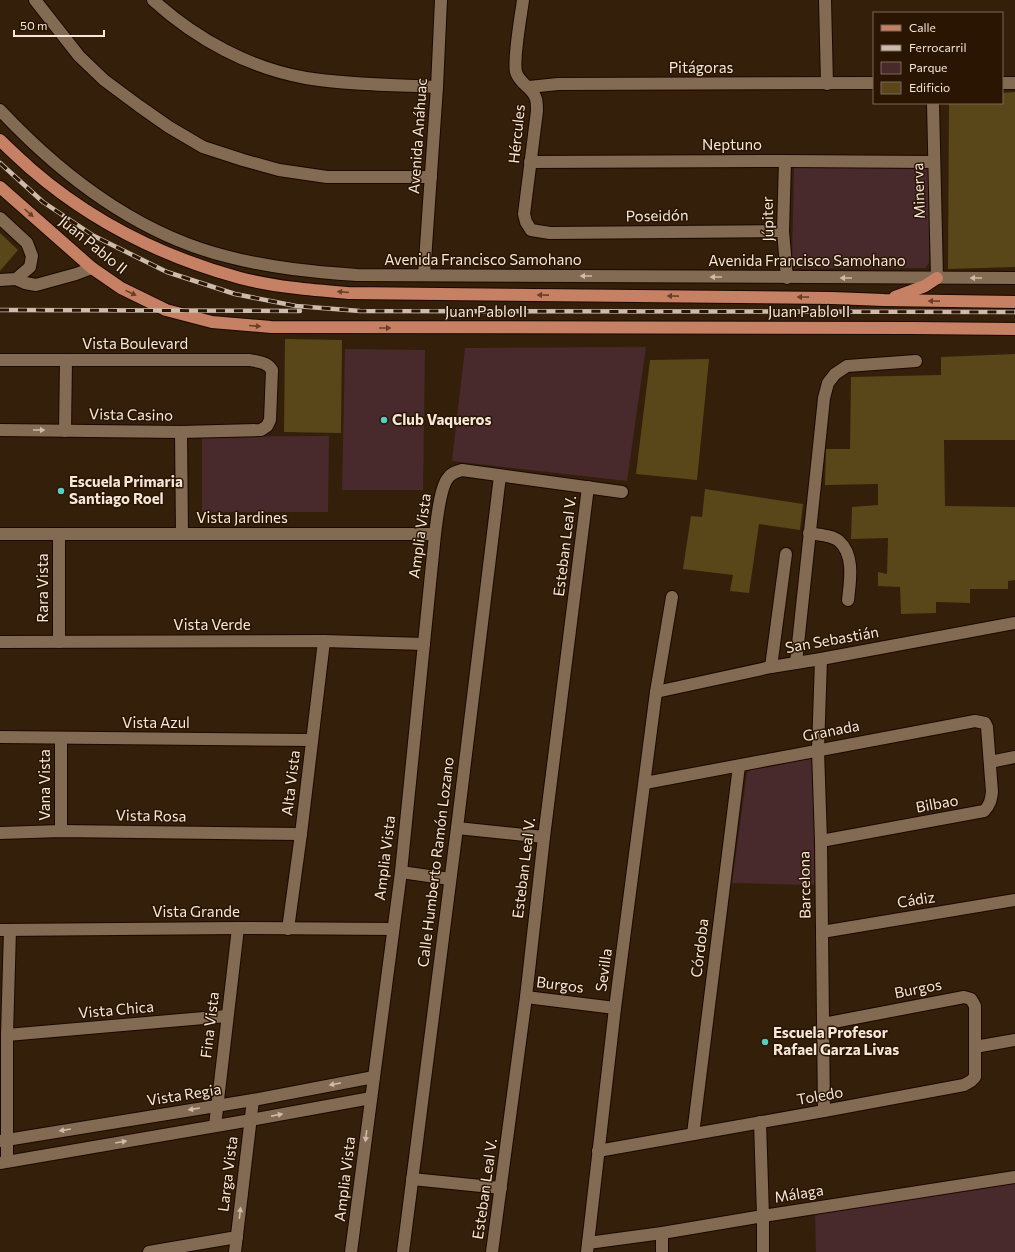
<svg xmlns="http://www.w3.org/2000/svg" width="1015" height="1252" font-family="Commissioner,sans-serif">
	<rect width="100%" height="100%" fill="#341f0a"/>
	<g fill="#482a2d">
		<polygon points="798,164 929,166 929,263 925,268 795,268 792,264 794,168"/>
		<polygon points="646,347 627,481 452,461 465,348"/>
		<polygon points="345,349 425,350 423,490 342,490"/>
		<polygon points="329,436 328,512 202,512 202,437"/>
		<polygon points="811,757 816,761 816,885 732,883 747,773 750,769"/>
		<polygon points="1015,1182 1015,1252 816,1252 815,1212"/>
	</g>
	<g fill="#59471a">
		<polygon points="1015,92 1015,267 948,269 949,103 1002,103 1002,93"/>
		<polygon points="0,233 18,250 0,271"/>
		<polygon points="285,339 342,340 341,433 284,432"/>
		<polygon points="1015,354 1015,440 944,440 945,506 1015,507 1015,580 1008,581 1008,589 970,589 970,603 936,602 936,613 901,614 900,587 878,586 878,572 887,574 888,538 851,539 852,507 878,505 878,484 825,485 826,449 850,449 851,377 941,375 941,357"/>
		<polygon points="709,359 697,480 636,474 650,360"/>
		<polygon points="705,489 803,504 800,530 759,524 749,593 730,591 733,575 683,569 691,516 702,517"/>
	</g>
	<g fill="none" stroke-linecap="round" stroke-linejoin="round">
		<defs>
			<g id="minor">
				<polyline points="35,0 79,56 104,80 139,106 169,127 203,147 243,160 279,170 327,177 431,177"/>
				<path d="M153,0c43,39 96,68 153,78 43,7 88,7 131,9"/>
				<path d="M523,0c-2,16 -10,58 -7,72 4,13 17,15 20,27 1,3 1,9 1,12l-13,103 2,8 5,8 19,3 233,-2"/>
				<polyline points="825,0 827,84"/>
				<polyline points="1002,83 1015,83"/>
				<polyline points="529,87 558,84 874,83"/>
				<polyline points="933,103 937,278"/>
				<path d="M0,110c62,66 139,125 229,147 42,11 85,15 128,18l658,3"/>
				<polyline points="785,161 783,231 787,278"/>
				<polyline points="530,162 785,161 934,162"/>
				<polyline points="0,218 27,243 32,256 30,267 16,279 0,280"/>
				<polyline points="424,275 437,87 441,0"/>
				<polyline points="16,279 25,283 36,285 76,274 92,268"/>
				<path d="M0,360h250c9,2 17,2 22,10l-2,50 -3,6 -6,4 -80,2 -181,-2"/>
				<polyline points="65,431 66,360"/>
				<polyline points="181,432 182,534"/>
				<path d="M809,533c9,2 23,2 30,8 16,14 11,41 9,59"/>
				<polyline points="0,534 435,534"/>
				<polyline points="59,534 59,642"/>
				<polyline points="0,642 324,641 424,644"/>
				<polyline points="821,659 818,750 821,841 824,1111"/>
				<polyline points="796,663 820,437 824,398 828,383 835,374 847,366 916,361"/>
				<polyline points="771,667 786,554"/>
				<polyline points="656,692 771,667 821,659 1015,623"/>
				<polyline points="0,737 312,740"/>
				<polyline points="990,762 1015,757"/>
				<path d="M645,783l330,-62 10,2 2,4 5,65c-1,8 -2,13 -8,19l-163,30"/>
				<polyline points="457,828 544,837"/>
				<polyline points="61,831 61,738"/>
				<polyline points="0,833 61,831 301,834"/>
				<polyline points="401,872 450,879"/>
				<polyline points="288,929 301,834 324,641"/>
				<polyline points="0,930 238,928 393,929"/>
				<polyline points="822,932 1015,900"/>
				<polyline points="526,997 615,1008"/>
				<polyline points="7,1035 227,1016"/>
				<polyline points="975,1047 1015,1040"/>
				<polyline points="760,1122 763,1216 763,1252"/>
				<polyline points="215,1126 238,928"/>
				<polyline points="693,1134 739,766"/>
				<polyline points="0,1141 253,1100 374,1077"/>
				<polyline points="598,1151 824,1111 964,1085 971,1081 975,1077 975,1006 971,999 964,997 823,1024"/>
				<polyline points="7,1161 7,1035 10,930"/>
				<polyline points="0,1163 251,1120 371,1098"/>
				<polyline points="412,1179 501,1188"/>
				<polyline points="662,1233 662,1252"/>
				<polyline points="588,1243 662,1233 763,1216 1015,1177"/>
				<polyline points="149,1252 237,1237"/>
				<polyline points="235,1252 253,1100"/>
				<path d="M351,1252l50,-380 34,-338c2,-14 5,-47 13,-56 3,-5 8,-6 14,-8l160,22"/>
				<polyline points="403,1252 457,828 500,476"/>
				<polyline points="492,1252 526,997 544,837 588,487"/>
				<polyline points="587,1252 615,1008 656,692 672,597"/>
			</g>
			<g id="major">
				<path d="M0,140c10,10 20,19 31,29 60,52 132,88 209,109 35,9 72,12 108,15l484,5 52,2 131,2"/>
				<polyline points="0,187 92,268 121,288 166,310 212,322 271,327 912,328 1015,329"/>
				<polyline points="895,297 925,286 937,278"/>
			</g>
		</defs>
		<use href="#minor" stroke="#1b0800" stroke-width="14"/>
		<use href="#major" stroke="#1b0800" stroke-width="14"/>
		<use href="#minor" stroke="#836a53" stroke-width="12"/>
		<use href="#major" stroke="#c68064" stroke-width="12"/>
		<defs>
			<g id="rail">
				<polyline points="0,163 43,202 94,236 167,272 235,294 296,306 360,311 1015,312"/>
				<polyline points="0,310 300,311"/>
			</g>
		</defs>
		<use href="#rail" stroke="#cdbcae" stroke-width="4.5"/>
		<use href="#rail" stroke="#291502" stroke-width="3" stroke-dasharray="9" stroke-linecap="butt"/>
	</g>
	<defs><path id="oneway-solid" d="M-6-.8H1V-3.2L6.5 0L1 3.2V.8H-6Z"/></defs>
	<g fill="#684029">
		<use href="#oneway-solid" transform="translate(29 213) rotate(42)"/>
		<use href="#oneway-solid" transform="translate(343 292) rotate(-175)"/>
		<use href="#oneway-solid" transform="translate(131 293) rotate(26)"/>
		<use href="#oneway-solid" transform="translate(543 295) rotate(-179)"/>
		<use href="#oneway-solid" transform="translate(673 296) rotate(-179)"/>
		<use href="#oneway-solid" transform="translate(803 297) rotate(-179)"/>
		<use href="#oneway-solid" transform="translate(934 301) rotate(-179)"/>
		<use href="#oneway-solid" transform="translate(255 326) rotate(5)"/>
		<use href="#oneway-solid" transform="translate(385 328)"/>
	</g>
	<g fill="#cebbab">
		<use href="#oneway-solid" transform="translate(586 276) rotate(-180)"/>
		<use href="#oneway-solid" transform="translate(716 277) rotate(-180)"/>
		<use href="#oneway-solid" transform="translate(846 278) rotate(180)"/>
		<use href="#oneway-solid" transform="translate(976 278) rotate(-180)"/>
		<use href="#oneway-solid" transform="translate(39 430)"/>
		<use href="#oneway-solid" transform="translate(335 1084) rotate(169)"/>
		<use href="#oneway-solid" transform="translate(194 1109) rotate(171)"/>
		<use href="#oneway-solid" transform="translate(277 1115) rotate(-11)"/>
		<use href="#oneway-solid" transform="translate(65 1130) rotate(171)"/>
		<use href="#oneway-solid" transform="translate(366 1136) rotate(97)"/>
		<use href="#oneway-solid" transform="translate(121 1142) rotate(-10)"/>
		<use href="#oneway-solid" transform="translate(240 1213) rotate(-83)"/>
	</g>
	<g fill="#58cec0" stroke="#291502" stroke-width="1.5">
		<circle cx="384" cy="420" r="4"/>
		<circle cx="61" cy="491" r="4"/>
		<circle cx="765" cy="1042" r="4"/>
	</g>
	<g text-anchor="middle" stroke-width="3" stroke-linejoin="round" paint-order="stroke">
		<g font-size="15" fill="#f6e7db" stroke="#291502">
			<text x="701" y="73">Pitágoras</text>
			<text transform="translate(517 134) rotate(-84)" y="5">Hércules</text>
			<text transform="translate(418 136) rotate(-86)" y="5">Avenida Anáhuac</text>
			<text x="732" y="150">Neptuno</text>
			<text transform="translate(919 191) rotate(-92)" y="5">Minerva</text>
			<text transform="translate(657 216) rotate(-1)" y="5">Poseidón</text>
			<text transform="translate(768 219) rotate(-91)" y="5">Júpiter</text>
			<text transform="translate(93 245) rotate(39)" y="5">Juan Pablo II</text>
			<text x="483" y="265">Avenida Francisco Samohano</text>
			<text x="807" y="266">Avenida Francisco Samohano</text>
			<text x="486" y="317">Juan Pablo II</text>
			<text x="809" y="317">Juan Pablo II</text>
			<text x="135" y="349">Vista Boulevard</text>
			<text transform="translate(131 415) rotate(1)" y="5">Vista Casino</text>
			<text x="242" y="523">Vista Jardines</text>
			<text transform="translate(420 536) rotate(-82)" y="5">Amplia Vista</text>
			<text transform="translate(565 546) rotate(-83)" y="5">Esteban Leal V.</text>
			<text transform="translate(43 588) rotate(-90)" y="5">Rara Vista</text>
			<text x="212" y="630">Vista Verde</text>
			<text transform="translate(832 640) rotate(-10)" y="5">San Sebastián</text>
			<text x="156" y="728">Vista Azul</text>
			<text transform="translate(831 731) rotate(-11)" y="5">Granada</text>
			<text transform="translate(291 783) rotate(-83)" y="5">Alta Vista</text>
			<text transform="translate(45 785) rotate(-90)" y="5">Vana Vista</text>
			<text transform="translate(937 804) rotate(-10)" y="5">Bilbao</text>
			<text transform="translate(151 816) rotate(1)" y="5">Vista Rosa</text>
			<text transform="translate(385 858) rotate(-83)" y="5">Amplia Vista</text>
			<text transform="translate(436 862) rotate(-83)" y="5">Calle Humberto Ramón Lozano</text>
			<text transform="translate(524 868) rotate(-83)" y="5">Esteban Leal V.</text>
			<text transform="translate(805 885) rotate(-91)" y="5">Barcelona</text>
			<text transform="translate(916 900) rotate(-9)" y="5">Cádiz</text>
			<text x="196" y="917">Vista Grande</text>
			<text transform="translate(700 948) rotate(-83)" y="5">Córdoba</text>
			<text transform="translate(604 970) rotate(-82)" y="5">Sevilla</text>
			<text transform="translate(560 985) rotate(7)" y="5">Burgos</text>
			<text transform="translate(918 989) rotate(-11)" y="5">Burgos</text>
			<text transform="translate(116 1010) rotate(-5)" y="5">Vista Chica</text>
			<text transform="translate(210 1025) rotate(-83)" y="5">Fina Vista</text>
			<text transform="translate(184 1095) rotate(-9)" y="5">Vista Regia</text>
			<text transform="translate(820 1096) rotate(-10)" y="5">Toledo</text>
			<text transform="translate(228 1174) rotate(-83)" y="5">Larga Vista</text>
			<text transform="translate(345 1179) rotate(-83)" y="5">Amplia Vista</text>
			<text transform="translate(485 1189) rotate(-82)" y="5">Esteban Leal V.</text>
			<text transform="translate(799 1194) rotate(-9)" y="5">Málaga</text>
		</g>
		<g font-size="15" font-weight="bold" fill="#f6e7db" stroke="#291502" text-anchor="start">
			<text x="392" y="425">Club Vaqueros</text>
			<text x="69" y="487">Escuela Primaria<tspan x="69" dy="17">Santiago Roel</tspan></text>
			<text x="773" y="1038">Escuela Profesor<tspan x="773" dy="17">Rafael Garza Livas</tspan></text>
		</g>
	</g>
	<rect x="873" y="12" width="130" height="92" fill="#291502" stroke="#7b6959"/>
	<rect x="881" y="25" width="20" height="6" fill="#c68064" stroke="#7b6959"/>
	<text x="909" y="32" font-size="12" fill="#f6e7db">Calle</text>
	<rect x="881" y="45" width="20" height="6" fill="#cdbcae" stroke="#7b6959"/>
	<text x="909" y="52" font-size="12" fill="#f6e7db">Ferrocarril</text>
	<rect x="881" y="62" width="20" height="12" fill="#482a2d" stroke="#7b6959"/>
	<text x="909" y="72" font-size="12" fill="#f6e7db">Parque</text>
	<rect x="881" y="82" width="20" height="12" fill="#59471a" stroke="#7b6959"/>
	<text x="909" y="92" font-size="12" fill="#f6e7db">Edificio</text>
	<path d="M14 30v6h90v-6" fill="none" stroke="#f6e7db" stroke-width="2"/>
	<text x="20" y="30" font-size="12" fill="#f6e7db" stroke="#291502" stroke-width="3" paint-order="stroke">50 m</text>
</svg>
